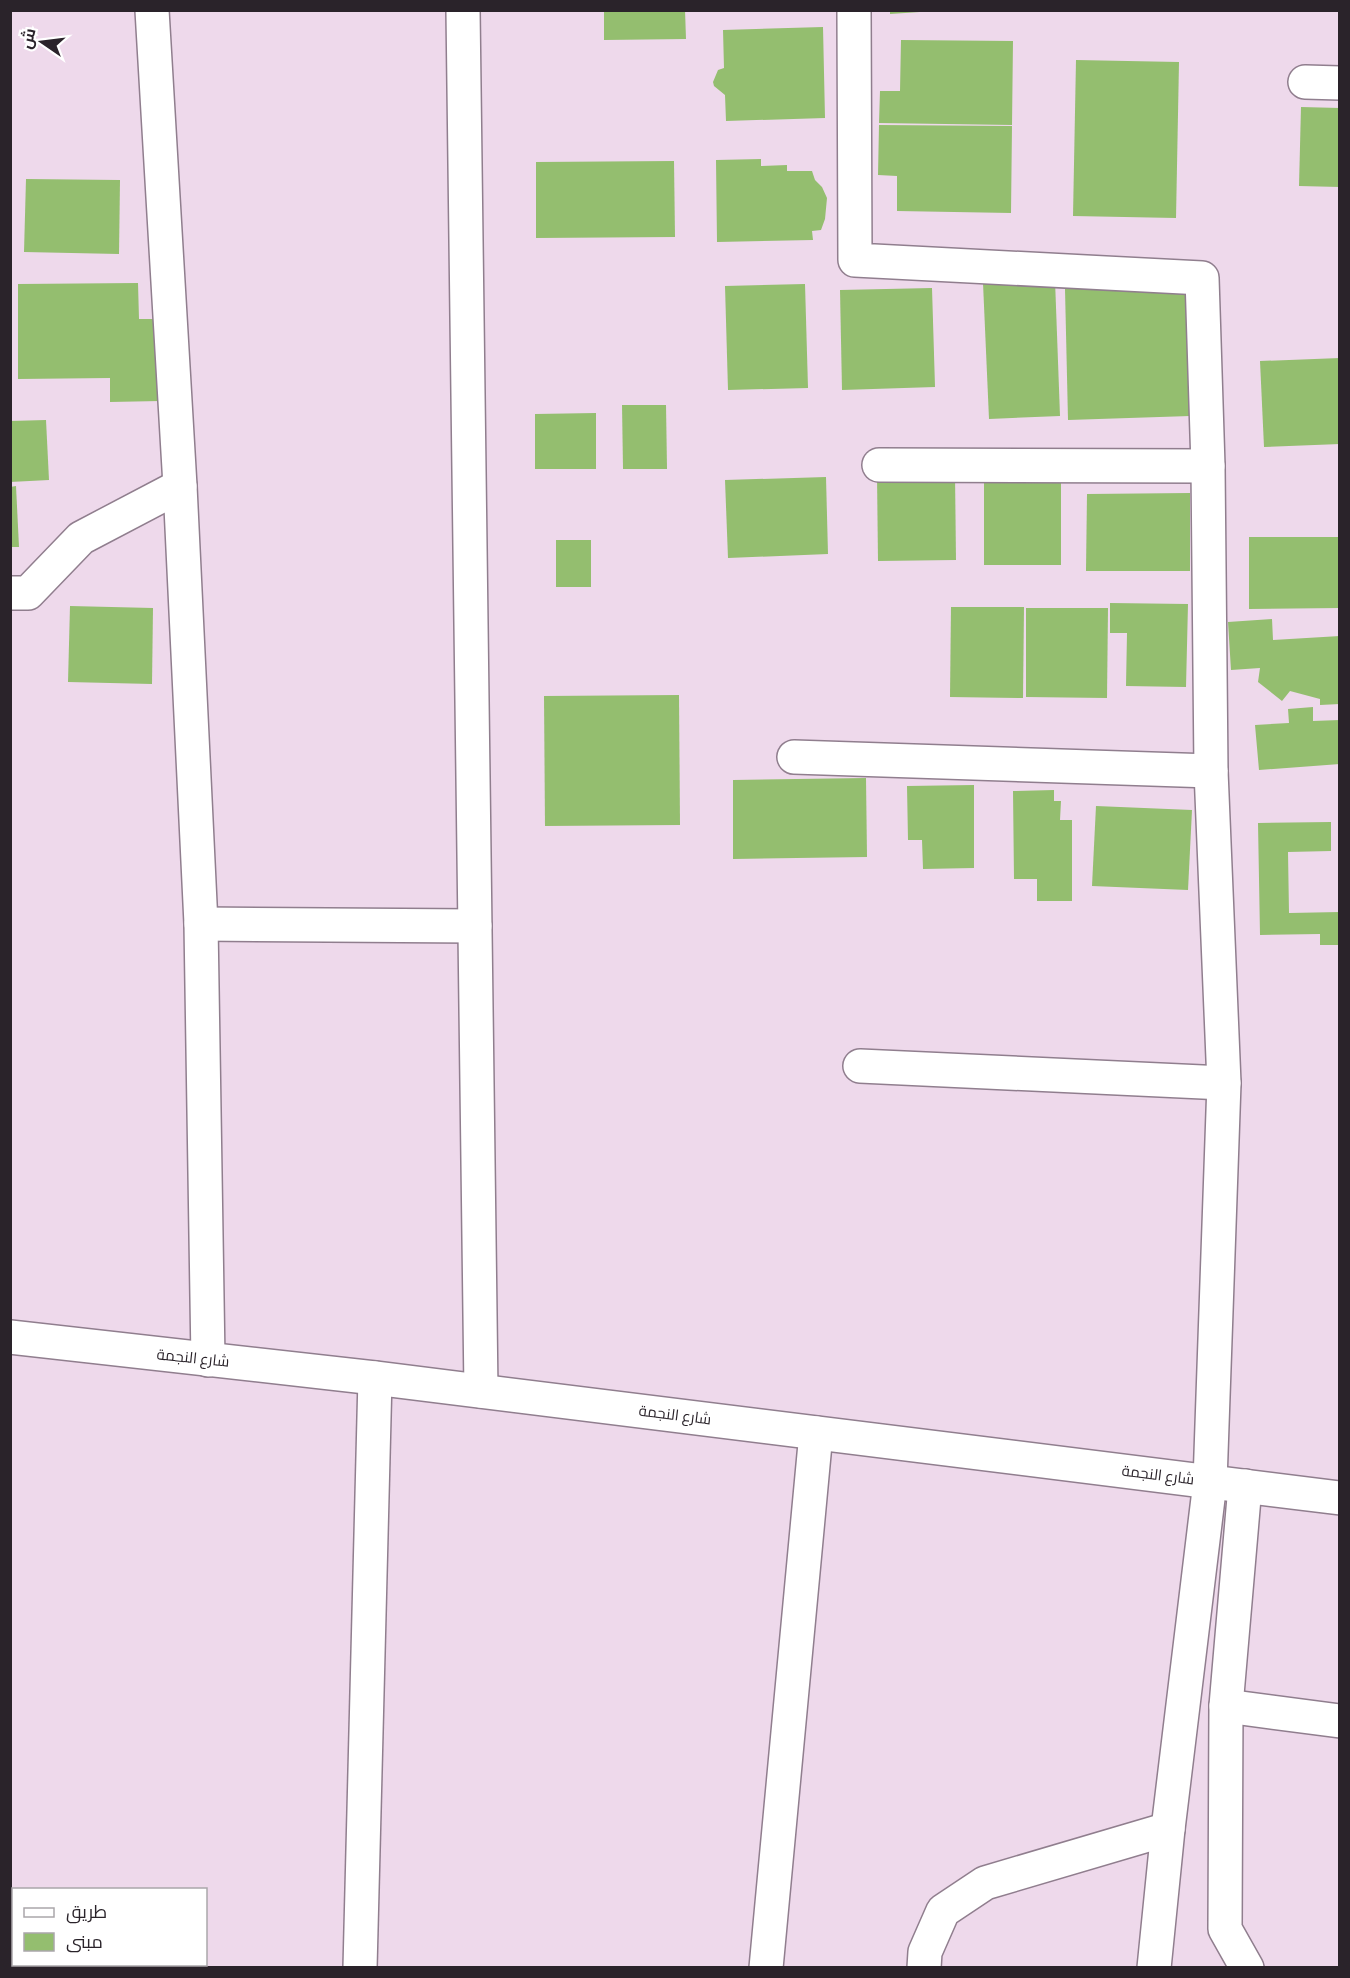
<svg xmlns="http://www.w3.org/2000/svg" width="1350" height="1978" font-family="'IBM Plex Serif',Cairo,serif">
	<rect width="100%" height="100%" fill="#eed9eb"/>
	<g fill="#94be6f">
		<polygon points="604,10 685,10 686,39 604,40"/>
		<polygon points="890,10 920,10 920,12 890,14"/>
		<polygon points="823,27 825,118 726,121 725,95 714,86 713,82 718,70 724,68 723,30"/>
		<polygon points="901,40 1013,41 1012,125 879,123 880,91 900,91"/>
		<polygon points="1076,60 1179,62 1176,218 1073,216"/>
		<polygon points="1301,107 1340,108 1340,187 1299,186"/>
		<polygon points="879,125 1012,126 1011,213 897,211 897,176 878,175"/>
		<polygon points="761,159 761,166 787,165 787,171 812,171 815,180 822,187 827,198 825,219 821,230 812,231 813,240 717,242 716,160"/>
		<polygon points="674,161 675,237 536,238 536,162"/>
		<polygon points="26,179 120,180 119,254 24,252"/>
		<polygon points="1055,280 1060,416 989,419 983,283"/>
		<polygon points="138,283 139,319 160,319 160,401 110,402 110,378 18,379 18,284"/>
		<polygon points="805,284 808,388 728,390 725,286"/>
		<polygon points="1186,285 1190,416 1068,420 1065,289"/>
		<polygon points="932,288 935,387 842,390 840,290"/>
		<polygon points="1340,358 1340,444 1264,447 1260,361"/>
		<polygon points="622,405 666,405 667,469 623,469"/>
		<polygon points="596,413 596,469 535,469 535,414"/>
		<polygon points="46,420 49,480 10,482 10,421"/>
		<polygon points="955,474 956,560 878,561 877,475"/>
		<polygon points="826,477 828,554 728,558 725,480"/>
		<polygon points="1061,480 1061,565 984,565 984,481"/>
		<polygon points="16,486 19,547 10,547 10,487"/>
		<polygon points="1190,493 1190,571 1086,571 1087,494"/>
		<polygon points="1249,537 1340,537 1340,608 1249,609"/>
		<rect x="556" y="540" width="35" height="47"/>
		<polygon points="1110,603 1188,604 1186,687 1126,686 1127,633 1110,633"/>
		<polygon points="70,606 153,608 152,684 68,682"/>
		<polygon points="951,607 1024,607 1023,698 950,697"/>
		<polygon points="1026,608 1108,608 1107,698 1026,697"/>
		<polygon points="1272,619 1273,640 1340,636 1340,704 1320,705 1320,699 1290,691 1282,701 1258,682 1260,668 1231,670 1228,622"/>
		<polygon points="679,695 680,825 545,826 544,696"/>
		<polygon points="1313,707 1313,721 1340,720 1340,764 1259,770 1255,725 1289,723 1288,709"/>
		<polygon points="866,778 867,857 733,859 733,780"/>
		<polygon points="974,785 974,868 923,869 922,840 908,840 907,786"/>
		<polygon points="1054,790 1054,801 1061,801 1060,820 1072,820 1072,901 1037,901 1037,879 1014,879 1013,791"/>
		<polygon points="1096,806 1192,810 1188,890 1092,886"/>
		<polygon points="1331,822 1331,851 1288,852 1289,913 1340,912 1340,945 1320,945 1320,934 1260,935 1258,823"/>
	</g>
	<g fill="none" stroke-linecap="round" stroke-linejoin="round">
		<defs>
			<g id="minor">
				<polyline points="152,10 180,486 201,924 208,1360"/>
				<polyline points="463,10 481,1391"/>
				<polyline points="854,10 855,260 1202,278 1208,466 1211,771 1224,1083 1210,1482 1168,1829 1154,1968"/>
				<polyline points="1305,82 1340,83"/>
				<polyline points="879,465 1208,466"/>
				<polyline points="10,593 28,593 81,538 180,486"/>
				<polyline points="794,757 1211,771"/>
				<polyline points="201,924 475,926"/>
				<polyline points="860,1066 1224,1083"/>
				<polyline points="10,1337 375,1378 1340,1498"/>
				<polyline points="1245,1486 1226,1706 1225,1929 1247,1968"/>
				<polyline points="1226,1706 1340,1721"/>
				<polyline points="360,1968 375,1378"/>
				<polyline points="766,1968 816,1433"/>
				<polyline points="924,1968 925,1952 943,1911 985,1883 1168,1829"/>
			</g>
		</defs>
		<use href="#minor" stroke="#907e8e" stroke-width="36"/>
		<use href="#minor" stroke="#fff" stroke-width="33"/>
	</g>
	<g text-anchor="middle" stroke-width="6" stroke-linejoin="round" paint-order="stroke">
		<g font-size="15" fill="#2a232a" stroke="#fff">
			<text transform="translate(193 1358) rotate(6)" y="5">شارع النجمة</text>
			<text transform="translate(675 1415) rotate(7)" y="5">شارع النجمة</text>
			<text transform="translate(1158 1475) rotate(7)" y="5">شارع النجمة</text>
		</g>
	</g>
	<rect width="1350" height="1978" fill="none" stroke="#2a232a" stroke-width="24"/>
	<rect x="12" y="1888" width="195" height="78" fill="#ffffff" stroke="#aaa7aa" stroke-width="1.5"/>
	<rect x="24" y="1908" width="30" height="9" fill="#ffffff" stroke="#aaa7aa" stroke-width="1.5"/>
	<text x="66" y="1918" font-size="18" fill="#2a232a">طريق</text>
	<rect x="24" y="1933" width="30" height="18" fill="#94be6f" stroke="#aaa7aa" stroke-width="1.5"/>
	<text x="66" y="1948" font-size="18" fill="#2a232a">مبنى</text>
	<g transform="translate(42 42) rotate(284)" stroke="#ffffff" stroke-width="4.5" paint-order="stroke">
	<path d="M0-4.5L10 22L0 15L-10 22Z" fill="#2a232a"/>
	<text y="-9" font-size="16" font-weight="bold" text-anchor="middle" fill="#2a232a">ش</text>
	</g>
</svg>
